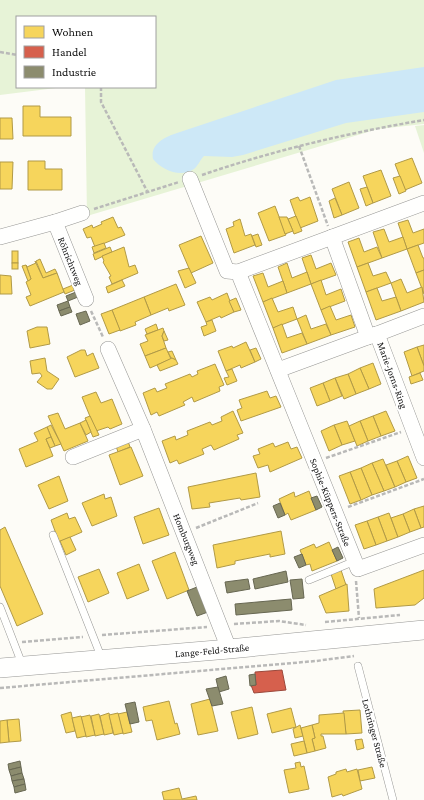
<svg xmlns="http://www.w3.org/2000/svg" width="424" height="800" font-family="'Crimson Pro',serif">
	<rect width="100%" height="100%" fill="#fdfcf7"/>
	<g fill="#e7f3d7">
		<polygon points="0,0 424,0 424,124 378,129 87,216 85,87 155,87 155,17 17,17 17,87 64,87 0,95"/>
		<polygon points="424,125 424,153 415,126"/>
	</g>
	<path fill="#cde8f7" d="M424,67v45l-78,11 -103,32 -11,2 -28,-1c-4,4 -6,10 -10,13 -13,9 -31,2 -41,-10 -3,-15 12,-22 24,-26l159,-53z"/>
	<g fill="#f6d55c" stroke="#b19a46">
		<polygon points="23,106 40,106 40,117 71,117 71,136 23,136"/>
		<polygon points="0,118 12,118 13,139 0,139"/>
		<polygon points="412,158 422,183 405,190 395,164"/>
		<polygon points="28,161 45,161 45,169 62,169 62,190 28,190"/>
		<polygon points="0,162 13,162 12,189 0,189"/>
		<polygon points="381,170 391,196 373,203 363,176"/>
		<polygon points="400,176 406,191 399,194 393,178"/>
		<polygon points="349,182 359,208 342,215 332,189"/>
		<polygon points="367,187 373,203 366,206 360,189"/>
		<polygon points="298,197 300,201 310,197 318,221 300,228 290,200"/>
		<polygon points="335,198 342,215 334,218 329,201"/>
		<polygon points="275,206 286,235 269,241 258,213"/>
		<polygon points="296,216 302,231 294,234 288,219"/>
		<polygon points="113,217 118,228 121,227 125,235 95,247 91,237 87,238 83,229 92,225 93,228 102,224 101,222"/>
		<polygon points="279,217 287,217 293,231 285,234"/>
		<polygon points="240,219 245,236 251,234 255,245 234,253 226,229 234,226 233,222"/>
		<polygon points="408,220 413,233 424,229 424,243 407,249 398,223"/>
		<polygon points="384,229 389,242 403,237 407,249 382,258 373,232"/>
		<polygon points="258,234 262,245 256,247 252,236"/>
		<polygon points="201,236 213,263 191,273 179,245"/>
		<polygon points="359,238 364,252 377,247 382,258 357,267 348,242"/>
		<polygon points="104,243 106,248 94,253 92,247"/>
		<polygon points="418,245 423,258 424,258 424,270 416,273 407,249"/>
		<polygon points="110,247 112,252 95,260 93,254"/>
		<polygon points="124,247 129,267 135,265 138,273 112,284 109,277 111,276 103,262 104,261 102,256"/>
		<rect x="12" y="251" width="6" height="12"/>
		<polygon points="311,255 316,269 331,263 336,275 311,284 302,258"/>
		<polygon points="40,259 46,273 55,269 57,273 43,278 36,261"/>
		<polygon points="35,261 43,278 57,273 64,292 30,306 26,297 31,295 26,282 31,279 26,265 27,267 36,263"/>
		<rect x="12" y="263" width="6" height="6"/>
		<polygon points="287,263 292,278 307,272 311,284 287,293 278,267"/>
		<polygon points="368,263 373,276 386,272 391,283 366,292 357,267"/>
		<polygon points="26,265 31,279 28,281 22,266"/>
		<polygon points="189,268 196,283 185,288 178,271"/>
		<polygon points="424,270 424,294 416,273"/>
		<polygon points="263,273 268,287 283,281 287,293 263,302 253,276"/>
		<polygon points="0,275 11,276 12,294 0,294"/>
		<polygon points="401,279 407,293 422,287 424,302 401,311 391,283"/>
		<polygon points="122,280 125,286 108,293 106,287"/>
		<polygon points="321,280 326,295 341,289 345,301 321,310 311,284"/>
		<polygon points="176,284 185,305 169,311 168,308 151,315 144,297"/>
		<polygon points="73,285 75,290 65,294 63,289"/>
		<polygon points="377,288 382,301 396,297 401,311 376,320 366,292"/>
		<polygon points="227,293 234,312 221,318 220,316 206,322 197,302 210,297 212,300"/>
		<polygon points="144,297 151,315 135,322 136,325 120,331 112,310"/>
		<polygon points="236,298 241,310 234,312 229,301"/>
		<polygon points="272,298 278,312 293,307 297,319 273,328 263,302"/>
		<polygon points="330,306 336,320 351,315 355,327 331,335 321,310"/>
		<polygon points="112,310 120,330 109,334 101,314"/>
		<polygon points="306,315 311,329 326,324 331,335 307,344 297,319"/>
		<polygon points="212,320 216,331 204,336 201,327 207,325 206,322"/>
		<polygon points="156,324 158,330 147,334 145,329"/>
		<polygon points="282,324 287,338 302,333 307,344 282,353 273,328"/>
		<polygon points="37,327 47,327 50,344 30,348 27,331"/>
		<polygon points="163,328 164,331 162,336 166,348 145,356 140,344 148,341 145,335"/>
		<polygon points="164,331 168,340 164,341 162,336"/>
		<polygon points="246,342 255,362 241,368 240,365 226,371 218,351 232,346 233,348"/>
		<polygon points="424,345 424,366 417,347"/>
		<polygon points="417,347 424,366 424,371 412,376 404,352"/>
		<polygon points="166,348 171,359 150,368 145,356"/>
		<polygon points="256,348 261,359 255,362 250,350"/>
		<polygon points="81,350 85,350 87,356 93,353 99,368 75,377 67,357"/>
		<polygon points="172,351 176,360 171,358 168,352"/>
		<polygon points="45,358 47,371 59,379 52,389 47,389 37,382 42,376 40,373 32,374 30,361"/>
		<polygon points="172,358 176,360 178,364 160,371 157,365"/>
		<polygon points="373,363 381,384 369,389 360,368"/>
		<polygon points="215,364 224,385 219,387 220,391 194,402 192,397 183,402 185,405 159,416 157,412 151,415 143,393 155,388 157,392 167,388 165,384 190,374 192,377 198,374 197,371"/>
		<polygon points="360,368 369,389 356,394 348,374"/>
		<polygon points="232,369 237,381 227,385 224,378 229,377 226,371"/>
		<polygon points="420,373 423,380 411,384 409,377"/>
		<polygon points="348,374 356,394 344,399 335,378"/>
		<polygon points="335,378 342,396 330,401 323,383"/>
		<polygon points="323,383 330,401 317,406 310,388"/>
		<polygon points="267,391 270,398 276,396 281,407 241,421 237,410 242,408 239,400"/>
		<polygon points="96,392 101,403 112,399 122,424 110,429 108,427 96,431 82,397"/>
		<polygon points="233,411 243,433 237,435 239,439 214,450 211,445 202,449 204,454 179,464 177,460 170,463 162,441 175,436 176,440 188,435 187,431 210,422 212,425 222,421 221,417"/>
		<polygon points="386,411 395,431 381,436 373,416"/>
		<polygon points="58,413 65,429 80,423 88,441 64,451 48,416"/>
		<polygon points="90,416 99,435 93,437 85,418"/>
		<polygon points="373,416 381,436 368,441 360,421"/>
		<polygon points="86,420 91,432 86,435 80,423"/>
		<polygon points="347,421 355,441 342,445 334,425"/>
		<polygon points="360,421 368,441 357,446 349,426"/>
		<polygon points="51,425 61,444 55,446 47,427"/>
		<polygon points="334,425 342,445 329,451 321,431"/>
		<polygon points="47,427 51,437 46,439 53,456 26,467 19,449 38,441 34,433"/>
		<polygon points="51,437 55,446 50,448 46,439"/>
		<polygon points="128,441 130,447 118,452 116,446"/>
		<polygon points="288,442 291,449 297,447 302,458 270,472 268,465 258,468 253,456 260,454 258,449 273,443 275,447"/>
		<polygon points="131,447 143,476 120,485 109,455"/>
		<polygon points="408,456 417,478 406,482 397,461"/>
		<polygon points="383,459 395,487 384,491 372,463"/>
		<polygon points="397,461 406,482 395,487 386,465"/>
		<polygon points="372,463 384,491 372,495 361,468"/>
		<polygon points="361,468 372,495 361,500 350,472"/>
		<polygon points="350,472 361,500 350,504 339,476"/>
		<polygon points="256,473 260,497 241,500 240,498 209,503 210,507 192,509 188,487"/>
		<polygon points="59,476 68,501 49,509 38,485"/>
		<polygon points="309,491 316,510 291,520 288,513 285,515 279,499 294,492 295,497"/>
		<polygon points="104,494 105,499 111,497 117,516 92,526 82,503"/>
		<polygon points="424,506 424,527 421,528 414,509"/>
		<polygon points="159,508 169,535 143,544 134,517"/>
		<polygon points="414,509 421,528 410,532 403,514"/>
		<polygon points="67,513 69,519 75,517 82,532 59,542 51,520"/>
		<polygon points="389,513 398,537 387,541 378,517"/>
		<polygon points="403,514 410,532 398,537 391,518"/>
		<polygon points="378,517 387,541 376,545 367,521"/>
		<polygon points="367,521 376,545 364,549 355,525"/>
		<polygon points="5,527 43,614 17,626 0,586 0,530"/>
		<polygon points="281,531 285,554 270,557 270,554 235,561 235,564 217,568 213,545"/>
		<polygon points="70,537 76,550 66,555 60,541"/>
		<polygon points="329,542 337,561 312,571 310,564 306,565 300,550 314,544 316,548"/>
		<polygon points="175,552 189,590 167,599 152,561"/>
		<polygon points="139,564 149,590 127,599 117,573"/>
		<polygon points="99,569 109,593 88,602 78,577"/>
		<polygon points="341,570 346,585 336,589 331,574"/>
		<polygon points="424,570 424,598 415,605 376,608 374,589"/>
		<polygon points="347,584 349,611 326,613 319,596"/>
		<polygon points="210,699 218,731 198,735 191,704"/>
		<polygon points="169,701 175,724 177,723 180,734 157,740 152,720 146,721 143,707"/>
		<polygon points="252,707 258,734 238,739 231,712"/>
		<polygon points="291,708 296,727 272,733 267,714"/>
		<polygon points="360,710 362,733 346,734 343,711"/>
		<polygon points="71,712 75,731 66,733 61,715"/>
		<polygon points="127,712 132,732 123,734 118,714"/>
		<polygon points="109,713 113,733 104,735 100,716"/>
		<polygon points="118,713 123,733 114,735 109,715"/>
		<polygon points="344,713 346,734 321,734 321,736 323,736 326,748 315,751 312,739 315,738 312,725 319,723 319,715"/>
		<polygon points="99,714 104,734 95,736 91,716"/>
		<polygon points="90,715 95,735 86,737 81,717"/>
		<polygon points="81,716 86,736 77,738 72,718"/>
		<polygon points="19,719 21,741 9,742 7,720"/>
		<polygon points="7,720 9,742 0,743 0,721"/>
		<polygon points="300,725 303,736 295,738 293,729"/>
		<polygon points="312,725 315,738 312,739 315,751 307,753 301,728"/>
		<polygon points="362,739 364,748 357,750 355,740"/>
		<polygon points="304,741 307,753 294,756 291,744"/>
		<polygon points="300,762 301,767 304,766 309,789 289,793 284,770 296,768 295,763"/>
		<polygon points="372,767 375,778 360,781 358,770"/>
		<polygon points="346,769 347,772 357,769 362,789 343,796 342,794 332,797 328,777 336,774 336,772"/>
		<polygon points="179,788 182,799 196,796 197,800 164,800 162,792"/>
	</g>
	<polygon fill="#d6604d" stroke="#9b483b" points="282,670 286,690 254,693 251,685 256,685 255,672"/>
	<g fill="#8c8c6e" stroke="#676752">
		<polygon points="76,292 78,297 68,301 66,296"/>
		<polygon points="68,301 70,307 59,311 57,305"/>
		<polygon points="70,307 72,312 61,316 59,311"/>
		<polygon points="86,311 90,321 80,325 76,314"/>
		<polygon points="317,496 322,507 316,510 311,498"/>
		<polygon points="280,503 285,515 278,518 273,506"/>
		<polygon points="338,547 343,558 337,561 332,550"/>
		<polygon points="302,554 306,565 299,568 294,557"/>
		<polygon points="286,571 288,582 255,589 253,579"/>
		<polygon points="248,579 250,589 227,593 225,582"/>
		<polygon points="302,579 304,598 293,599 290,580"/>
		<polygon points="197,587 208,612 197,616 187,591"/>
		<polygon points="291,599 292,610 236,615 235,604"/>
		<polygon points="255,674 256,685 250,686 249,675"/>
		<polygon points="226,676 229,689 219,692 216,679"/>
		<polygon points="218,687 223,704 212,706 206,689"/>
		<polygon points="135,702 139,722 130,724 125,704"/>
		<polygon points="20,761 21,767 9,770 8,764"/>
		<polygon points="21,767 22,773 11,776 9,770"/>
		<polygon points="22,773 24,779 12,781 11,776"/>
		<polygon points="24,779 25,784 14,787 12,781"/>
		<polygon points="25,784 26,790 15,793 14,787"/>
	</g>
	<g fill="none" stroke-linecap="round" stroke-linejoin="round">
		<defs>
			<g id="service">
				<polyline points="53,535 102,659"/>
				<polyline points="309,580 355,561"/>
				<polyline points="0,607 22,664"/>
				<polyline points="358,666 393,800"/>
			</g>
			<g id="minor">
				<polyline points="190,179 227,271 238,272 358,569 424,545"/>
				<polyline points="55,222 82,213"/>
				<polyline points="0,237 55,222 86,299"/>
				<polyline points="332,237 368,337"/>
				<polyline points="238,272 424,203"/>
				<polyline points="424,316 377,334 424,458"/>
				<polyline points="108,349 143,429 229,649"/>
				<polyline points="278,370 376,334"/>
				<polyline points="73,457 143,429"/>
			</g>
			<polyline id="tertiary" points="0,668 229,649 424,630"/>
		</defs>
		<use href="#service" stroke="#979795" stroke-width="8"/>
		<use href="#minor" stroke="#979795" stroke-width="16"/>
		<use href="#tertiary" stroke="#979795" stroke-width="20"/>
		<g stroke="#b9b9b8" stroke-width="2.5" stroke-dasharray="4 2" stroke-linecap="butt">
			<polyline points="0,52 17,55"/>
			<polyline points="101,87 101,102 147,191"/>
			<polyline points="299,146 328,226"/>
			<path d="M202,175c73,-25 146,-42 222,-55"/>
			<polyline points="94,209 179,182"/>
			<polyline points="91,311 103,337"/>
			<polyline points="326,458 401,432"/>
			<polyline points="348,507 424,479"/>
			<polyline points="196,528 258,503"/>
			<polyline points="356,581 359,618"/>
			<polyline points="325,622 400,615"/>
			<polyline points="234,624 279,621 306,625"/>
			<polyline points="102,635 207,627"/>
			<polyline points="22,642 83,637"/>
			<polyline points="0,688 316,661 354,656"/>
		</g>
		<use href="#service" stroke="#fffffe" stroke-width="7"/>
		<use href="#minor" stroke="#fffffe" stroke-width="15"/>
		<use href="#tertiary" stroke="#fffffe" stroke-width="19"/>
	</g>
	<g text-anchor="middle" stroke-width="4" stroke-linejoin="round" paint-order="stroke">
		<g font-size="10" fill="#111" stroke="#fff">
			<text transform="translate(71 261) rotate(68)" y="4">Röhrichtweg</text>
			<text transform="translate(393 375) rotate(70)" y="4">Marie-Jorns-Ring</text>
			<text transform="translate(331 502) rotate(68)" y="4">Sophie-Küppers-Straße</text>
			<text transform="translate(187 539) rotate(68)" y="4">Homburgweg</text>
			<text transform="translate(212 650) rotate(-5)" y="4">Lange-Feld-Straße</text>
			<text transform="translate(375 733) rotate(75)" y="4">Lothringer Straße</text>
		</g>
	</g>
	<rect x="16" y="16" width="140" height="72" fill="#ffffff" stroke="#a0a0a0"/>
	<rect x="24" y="26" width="20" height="12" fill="#f6d55c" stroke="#a0a0a0"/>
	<text x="52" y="36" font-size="12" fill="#111111">Wohnen</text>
	<rect x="24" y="46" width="20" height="12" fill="#d6604d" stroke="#a0a0a0"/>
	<text x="52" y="56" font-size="12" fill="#111111">Handel</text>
	<rect x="24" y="66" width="20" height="12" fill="#8c8c6e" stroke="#a0a0a0"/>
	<text x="52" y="76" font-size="12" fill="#111111">Industrie</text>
</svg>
